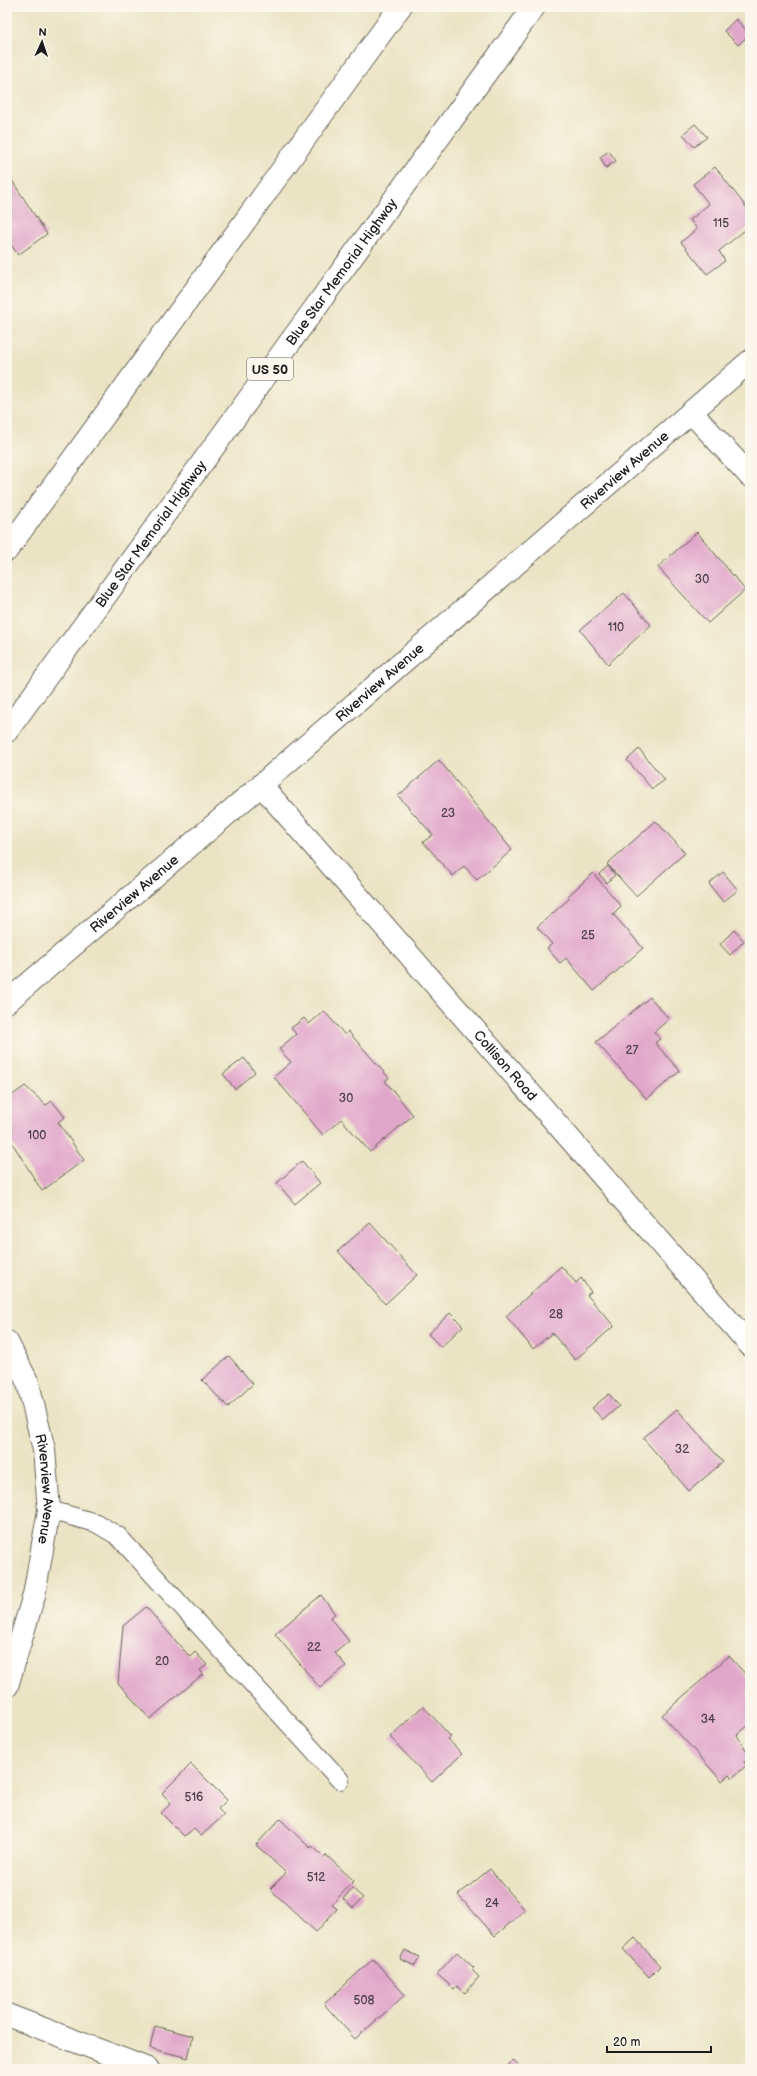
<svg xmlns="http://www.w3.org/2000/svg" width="757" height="2076" font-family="'Balsamiq Sans',sans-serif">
	<rect width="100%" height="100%" fill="#fbf7ec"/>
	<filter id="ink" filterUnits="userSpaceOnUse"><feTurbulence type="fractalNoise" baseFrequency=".025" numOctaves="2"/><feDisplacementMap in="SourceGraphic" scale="8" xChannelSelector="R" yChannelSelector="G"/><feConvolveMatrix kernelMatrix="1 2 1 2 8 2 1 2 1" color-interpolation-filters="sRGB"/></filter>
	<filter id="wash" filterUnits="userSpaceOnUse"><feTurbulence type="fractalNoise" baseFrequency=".012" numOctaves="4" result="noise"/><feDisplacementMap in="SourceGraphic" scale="16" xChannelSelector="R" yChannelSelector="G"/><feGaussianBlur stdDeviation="0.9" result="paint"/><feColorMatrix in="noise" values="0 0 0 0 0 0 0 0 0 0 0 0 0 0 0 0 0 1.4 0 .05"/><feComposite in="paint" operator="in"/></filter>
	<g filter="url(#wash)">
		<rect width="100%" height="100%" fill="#ebe4c4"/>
		<g id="blocks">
			<g fill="#e1a7ca">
				<polygon points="736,19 750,34 738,45 724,31"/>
				<polygon points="695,124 707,137 694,147 683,134"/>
				<polygon points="609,151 616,161 606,168 600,157"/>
				<polygon points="715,167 750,212 750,226 719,251 725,261 707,274 681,242 697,229 690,220 709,204 693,184"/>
				<polygon points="11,179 47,234 18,255 7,239 7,182"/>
				<polygon points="697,532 745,590 708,623 658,567"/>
				<polygon points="624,593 651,625 608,664 580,630"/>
				<polygon points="639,749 665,780 652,789 627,760"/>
				<polygon points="439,760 512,850 477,880 464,866 453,876 423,842 433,835 398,796"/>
				<polygon points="656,821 685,853 636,896 607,864"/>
				<polygon points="608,866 615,875 607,883 599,874"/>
				<polygon points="723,872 738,890 723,902 709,884"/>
				<polygon points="593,873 621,906 613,914 643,948 594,991 566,958 560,963 547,948 552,944 537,927 570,898 568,896"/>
				<polygon points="734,930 744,941 730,955 720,944"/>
				<polygon points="650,997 669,1019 654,1032 660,1039 655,1043 680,1071 647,1099 596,1042"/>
				<polygon points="324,1011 345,1035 348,1031 389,1078 385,1081 413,1115 370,1152 341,1119 323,1135 274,1077 291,1062 279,1049 296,1034 291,1028 304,1018 309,1024"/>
				<polygon points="244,1058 255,1072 235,1089 223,1074"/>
				<polygon points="25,1086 46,1105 52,1101 65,1117 58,1122 84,1160 42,1191 11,1141 7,1142 7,1099"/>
				<polygon points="302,1161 320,1183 295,1204 277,1183"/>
				<polygon points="370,1223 417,1275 385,1304 338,1251"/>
				<polygon points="561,1266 576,1283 581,1278 591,1292 587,1295 614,1326 575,1360 552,1333 533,1349 506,1316"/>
				<polygon points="450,1313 463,1326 441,1347 428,1334"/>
				<polygon points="229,1356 253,1384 228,1407 202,1380"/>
				<polygon points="609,1394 619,1406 603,1420 592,1408"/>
				<polygon points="677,1409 723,1462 689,1491 643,1438"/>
				<polygon points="321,1595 335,1614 330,1618 349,1641 335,1653 346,1666 320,1688 275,1634"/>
				<polygon points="146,1607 190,1657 195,1652 207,1665 200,1670 203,1674 150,1719 118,1683 123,1626"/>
				<polygon points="729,1656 750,1679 750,1690 747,1693 750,1696 750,1724 737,1735 750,1757 744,1762 747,1765 732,1778 729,1775 722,1781 662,1715"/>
				<polygon points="423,1706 451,1737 448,1739 462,1754 432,1782 390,1737"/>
				<polygon points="191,1764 227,1800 218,1809 224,1815 201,1836 194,1829 184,1836 161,1813 171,1803 162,1793"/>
				<polygon points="280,1819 310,1848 312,1846 324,1857 326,1855 354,1881 332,1904 337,1909 316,1932 270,1889 286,1873 256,1845"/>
				<polygon points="490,1869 525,1910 495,1936 458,1895"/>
				<polygon points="352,1888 363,1898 353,1908 343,1899"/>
				<polygon points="635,1938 660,1966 649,1977 623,1949"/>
				<polygon points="405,1950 420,1957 415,1966 400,1959"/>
				<polygon points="457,1952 474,1968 472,1970 479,1977 465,1993 457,1986 454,1989 437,1974"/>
				<polygon points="373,1959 405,1995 355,2039 324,2004"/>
				<polygon points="155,2026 193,2036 188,2058 150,2048"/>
				<polygon points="513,2060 524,2069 505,2069"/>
			</g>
		</g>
	</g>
	<g filter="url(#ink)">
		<use href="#blocks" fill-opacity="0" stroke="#646257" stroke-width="1"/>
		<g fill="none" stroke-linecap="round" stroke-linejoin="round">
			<defs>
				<polyline id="lane" points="49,1510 96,1523 118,1536 340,1780"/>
				<g id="street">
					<polyline points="692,413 750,476"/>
					<path id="s1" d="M261,785l489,560"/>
					<path id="s2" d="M7,1002l254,-217 489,-424"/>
					<path id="s3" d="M7,1342l21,41 16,67 5,60 -15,85 -27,91"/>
					<polyline points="7,2015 148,2069"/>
				</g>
				<g id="highway">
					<polyline points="7,550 400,7"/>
					<path id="s4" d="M7,731l527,-724"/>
				</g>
			</defs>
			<use href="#lane" stroke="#646257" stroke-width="20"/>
			<use href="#street" stroke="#646257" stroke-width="24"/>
			<use href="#highway" stroke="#646257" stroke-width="24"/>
			<use href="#lane" stroke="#fff" stroke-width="18"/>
			<use href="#street" stroke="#fff" stroke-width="22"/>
			<use href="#highway" stroke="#fff" stroke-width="22"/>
		</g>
	</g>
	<g text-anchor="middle" stroke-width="3" stroke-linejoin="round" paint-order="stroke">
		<g font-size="12" fill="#4d3f48">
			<text x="721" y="227">115</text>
			<text x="702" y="583">30</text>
			<text x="616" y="631">110</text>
			<text x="448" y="817">23</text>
			<text x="588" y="939">25</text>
			<text x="632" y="1054">27</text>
			<text x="346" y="1102">30</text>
			<text x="37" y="1139">100</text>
			<text x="556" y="1318">28</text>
			<text x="682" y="1453">32</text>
			<text x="314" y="1651">22</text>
			<text x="162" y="1665">20</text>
			<text x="708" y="1723">34</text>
			<text x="194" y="1801">516</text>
			<text x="316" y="1881">512</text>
			<text x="492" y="1907">24</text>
			<text x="364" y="2004">508</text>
		</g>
		<rect fill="#fbf7ec" stroke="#5f5e5a" stroke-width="1" x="247" y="358" width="46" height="22" rx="3"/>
		<g font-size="13" font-weight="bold" fill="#1c1c1c">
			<text x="270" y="374">US 50</text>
		</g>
		<g font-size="14" fill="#1c1c1c" stroke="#fbf7ec">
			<text dy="5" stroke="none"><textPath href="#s4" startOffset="568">Blue Star Memorial Highway</textPath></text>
			<text dy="5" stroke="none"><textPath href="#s2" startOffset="815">Riverview Avenue</textPath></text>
			<text dy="5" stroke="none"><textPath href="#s4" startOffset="244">Blue Star Memorial Highway</textPath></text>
			<text dy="5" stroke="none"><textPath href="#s2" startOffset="491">Riverview Avenue</textPath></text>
			<text dy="5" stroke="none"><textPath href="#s2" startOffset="167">Riverview Avenue</textPath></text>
			<text dy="5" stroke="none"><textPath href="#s1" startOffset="372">Collison Road</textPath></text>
			<text dy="5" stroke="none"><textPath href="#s3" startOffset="154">Riverview Avenue</textPath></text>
		</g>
	</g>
	<rect width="757" height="2076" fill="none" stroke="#fbf7ec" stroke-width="24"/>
	<g transform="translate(42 42) rotate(3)" stroke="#fbf7ec" stroke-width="3" paint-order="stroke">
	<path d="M0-3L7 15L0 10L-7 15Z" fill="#1c1c1c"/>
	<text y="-6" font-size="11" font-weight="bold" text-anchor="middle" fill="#1c1c1c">N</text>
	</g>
	<path d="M607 2046v6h104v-6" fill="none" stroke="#1c1c1c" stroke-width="2"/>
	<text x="613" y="2046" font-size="12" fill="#1c1c1c" stroke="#fbf7ec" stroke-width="3" paint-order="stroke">20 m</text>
</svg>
